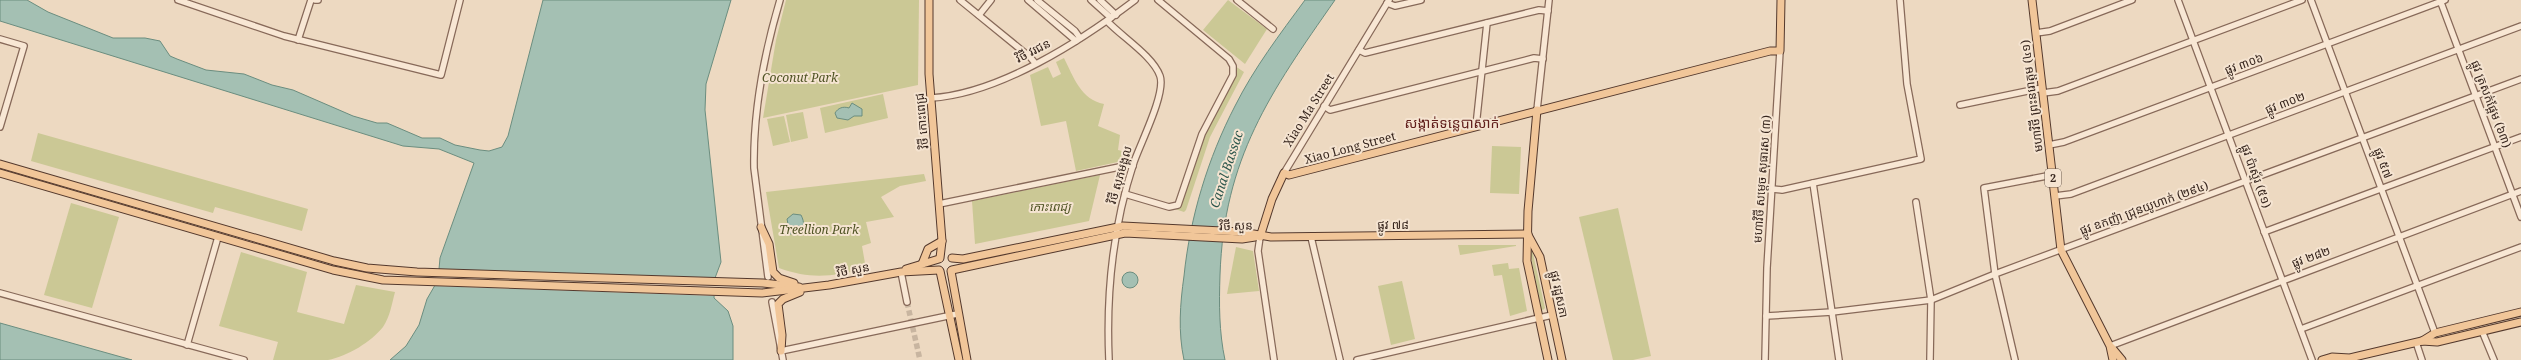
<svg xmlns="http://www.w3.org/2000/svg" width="2521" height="360" font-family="'Noto Serif','Noto Sans Khmer',serif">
	<rect width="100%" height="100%" fill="#edd9c1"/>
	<g fill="#cbc895">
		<polygon points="786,0 919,0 918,85 763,118 776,40"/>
		<polygon points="1228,0 1267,29 1245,64 1203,30"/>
		<path d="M1064,58c9,18 17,42 40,46l-6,22 22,9 -2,15 12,3 -3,7 -51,11 -10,-50 -25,5 -11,-51 18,-8 5,11 8,-4 -5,-12z"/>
		<polygon points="1235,66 1244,72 1210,137 1186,210 1184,212 1169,207 1176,207 1192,161"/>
		<polygon points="883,94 888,118 825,133 820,108"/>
		<polygon points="803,112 808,138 791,142 786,115"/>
		<polygon points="784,116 790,142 773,146 767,119"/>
		<polygon points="38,133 308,209 302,231 215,207 213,213 31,161"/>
		<polygon points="1492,146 1521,147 1519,194 1490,193"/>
		<path d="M924,174l2,7 -26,5 -19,11 13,20 -28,5 5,21 -9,3 4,23c-34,7 -54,11 -87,-1l-13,-76z"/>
		<polygon points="1100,175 1089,221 975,244 972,201"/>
		<polygon points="71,203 119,217 92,308 44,295"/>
		<polygon points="1618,208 1651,356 1633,360 1613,360 1579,217"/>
		<polygon points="1458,245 1516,245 1516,246 1460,255"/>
		<polygon points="1236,247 1253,251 1259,291 1227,294"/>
		<polygon points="1532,249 1545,308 1543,310 1541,309 1530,251"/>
		<path d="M241,252l66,20 -10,40 47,12 12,-39 39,7c-3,11 -5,25 -12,35 -12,15 -35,29 -55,33 -17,0 -38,0 -55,0l5,-18 -59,-16z"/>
		<polygon points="1508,263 1509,269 1519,268 1527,311 1510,316 1502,275 1494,276 1492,265"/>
		<polygon points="1402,281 1415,339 1391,345 1378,286"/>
	</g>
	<g fill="#a4c0b3" stroke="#6b8d7f">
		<polygon points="0,0 27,0 48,12 113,38 145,38 160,41 170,56 177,59 206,70 244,74 272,85 293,90 353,116 377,123 387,123 422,138 440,138 455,145 480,150 489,151 502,147 508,136 543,0 731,0 706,84 705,110 721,262 715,278 714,298 728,311 733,326 733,360 390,360 406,346 419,325 427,299 438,280 440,258 474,163 439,149 403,146 0,21"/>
		<path d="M1305,0h30c-65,93 -111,158 -115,275 -1,29 -1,57 5,85h-41c-6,-28 -4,-56 0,-84 6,-59 24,-118 51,-170 19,-38 45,-72 70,-106z"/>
		<path d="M852,103l10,6v7h-8l-6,4 -11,-2 -2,-5c3,-5 8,-7 14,-5z"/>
		<path d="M793,214l8,1c4,8 3,12 -2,18l-9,1 -3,-15z"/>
		<circle cx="1130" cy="280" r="8"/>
		<polygon points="0,323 132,360 0,360"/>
	</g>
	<polygon fill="#edd9c1" points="438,269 717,278 716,296 434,286"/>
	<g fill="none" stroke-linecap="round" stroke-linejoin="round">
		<polyline stroke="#c8b5a0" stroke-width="5.5" stroke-dasharray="5.5 3" stroke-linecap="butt" points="907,302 920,360"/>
		<defs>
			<g id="minor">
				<polyline points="178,0 284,36 441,75 460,0"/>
				<polyline points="315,0 318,0"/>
				<polyline points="960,0 1030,57 1035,63"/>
				<polyline points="1028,0 1076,41"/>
				<polyline points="1037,0 1075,31 1080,38"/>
				<polyline points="1091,0 1111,18"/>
				<polyline points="1100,0 1116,15"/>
				<polyline points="1237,0 1273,29"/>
				<polyline points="2178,0 2312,360"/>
				<polyline points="2311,0 2435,333"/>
				<polyline points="2440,0 2521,217"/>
				<polyline points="1387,3 1395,6 1421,0"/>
				<polyline points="979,15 991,0"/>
				<path d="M1107,21c15,16 46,35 53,55 6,17 -19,66 -26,86 -21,64 -28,131 -25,198"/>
				<polyline points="2036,33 2050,31 2132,0"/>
				<polyline points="0,39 24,46 0,127"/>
				<polyline points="298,40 311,0"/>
				<polyline points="1359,50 1365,53 1539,10 1548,11"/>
				<polyline points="2043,93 2058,91 2302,0"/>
				<path d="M931,98c68,-4 150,-57 204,-98"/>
				<polyline points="1960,105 2042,88"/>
				<polyline points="1324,106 1330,110 1534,58 1543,59"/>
				<polyline points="1537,110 1549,0"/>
				<polyline points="1476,126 1487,23"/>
				<polyline points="2049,145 2064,142 2445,0"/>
				<polyline points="1284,173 1389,0"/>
				<polyline points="1813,183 1839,360"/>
				<polyline points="1772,189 1782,190 1921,159 1907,84 1900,0"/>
				<polyline points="1125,194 1169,207 1178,205 1202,134 1233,75 1233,66 1229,59 1158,0"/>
				<polyline points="2055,196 2071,194 2521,26"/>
				<polyline points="1916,202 1931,300 1930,360"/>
				<polyline points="939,204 1129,165 1133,166"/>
				<polyline points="2264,232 2521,137"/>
				<polyline points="1260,237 1258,251 1274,360"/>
				<polyline points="1311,237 1340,360"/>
				<polyline points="901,272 907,302"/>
				<path d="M768,277l-14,-109c-1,-56 10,-114 26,-168"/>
				<polyline points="0,293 244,360"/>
				<polyline points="772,302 783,360"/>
				<polyline points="1766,316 1832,312 1931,300 1995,274 2521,79"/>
				<polyline points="2301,329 2521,247"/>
				<polyline points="2482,331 2494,360"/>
				<polyline points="2416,342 2422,360"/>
				<polyline points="187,345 218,237"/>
				<polyline points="2110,346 2521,191"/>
				<polyline points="781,351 957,314"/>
				<polyline points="1357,360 1552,315"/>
				<polyline points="1765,360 1767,268 1780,51"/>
				<polyline points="2015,360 1995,274 1984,188 2052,175"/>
			</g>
			<g id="major">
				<polyline points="929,0 929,74 942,241 940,258"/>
				<polyline points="2032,0 2061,250 2110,346 2113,360"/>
				<polyline points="1537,110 1528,211 1527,261 1548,360"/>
				<polyline points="0,164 334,261 367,268 417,272 763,283 799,287"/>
				<polyline points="0,173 333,270 383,280 762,293 829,285 901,272 939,270"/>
				<polyline points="761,227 769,244 773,272 779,278 794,283"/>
				<polyline points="1528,235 1540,257 1562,360"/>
				<polyline points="1260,237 1272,199 1284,173 1289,175 1770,51 1780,51 1781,0"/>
				<polyline points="952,258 963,259 1123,226 1242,232 1271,237 1528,234"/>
				<polyline points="922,264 928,249 942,241"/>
				<polyline points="906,269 939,259"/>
				<polyline points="952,270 1125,233 1242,239 1255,237"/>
				<polyline points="940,271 959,360"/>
				<polyline points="951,271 967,360"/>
				<polyline points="2422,341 2435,333 2521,312"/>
				<polyline points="2112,348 2122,360"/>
				<polyline points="781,351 782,335 778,304 783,299 800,292"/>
				<polyline points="2322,360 2332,357 2350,358 2422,341 2437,342 2521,322"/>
			</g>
		</defs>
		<use href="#minor" stroke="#876959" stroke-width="8"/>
		<use href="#major" stroke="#54392d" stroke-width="9"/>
		<use href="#minor" stroke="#f8e7d4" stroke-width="5.5"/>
		<use href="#major" stroke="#f1c699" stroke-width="7"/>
	</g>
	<g text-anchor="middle" stroke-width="4" stroke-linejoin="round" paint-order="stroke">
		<rect fill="#f5e4d1" stroke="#6f5e53" stroke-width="1" x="2045" y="169" width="16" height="18" rx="3"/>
		<g font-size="11" font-weight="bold" fill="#36251d">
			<text x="2053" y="182">2</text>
		</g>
		<g font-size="12" fill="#36251d" stroke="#f5e4d1">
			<text transform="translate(1033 51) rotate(-27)" y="4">វិថី វរជន</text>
			<text transform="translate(2244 64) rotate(-20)" y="4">ផ្លូវ ៣០៦</text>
			<text transform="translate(2032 96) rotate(-97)" y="4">មហាវិថី ព្រះនរោត្តម (៤១)</text>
			<text transform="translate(2285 103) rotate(-21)" y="4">ផ្លូវ ៣០២</text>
			<text transform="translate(2491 104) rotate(69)" y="4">ផ្លូវ ត្រសក់ផ្អែម (៦៣)</text>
			<text transform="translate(1309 110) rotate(-58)" y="4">Xiao Ma Street</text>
			<text transform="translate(922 121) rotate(-95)" y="4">វិថី កោះពេជ្រ</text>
			<text transform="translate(1350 148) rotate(-15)" y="4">Xiao Long Street</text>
			<text transform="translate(2383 163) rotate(69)" y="4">ផ្លូវ ៥៧</text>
			<text transform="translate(1120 175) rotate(-74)" y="4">វិថី សុភមង្គល</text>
			<text transform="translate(2256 176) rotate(70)" y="4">ផ្លូវ ប៉ាស្ទ័រ (៥១)</text>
			<text transform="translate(1762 179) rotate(-86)" y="4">មហាវិថី សម្តេច សុធារស (៣)</text>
			<text transform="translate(2144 208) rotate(-20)" y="4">ផ្លូវ ឧកញ៉ា ជ្រុនយូហាក់ (២៩៤)</text>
			<text x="1393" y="229">ផ្លូវ ៧៨</text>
			<text transform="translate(1236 226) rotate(-1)" y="4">វិថី សួន</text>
			<text transform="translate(2311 257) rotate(-20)" y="4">ផ្លូវ ២៨២</text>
			<text transform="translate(853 270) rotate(-11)" y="4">វិថី សួន</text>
			<text transform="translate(1559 294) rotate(78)" y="4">ផ្លូវ រដ្ឋសភា</text>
		</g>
		<g font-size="12" font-style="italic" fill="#4f5324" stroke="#f5e4d1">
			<text x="800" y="82">Coconut Park</text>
			<text x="1050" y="211">កោះពេជ្យ</text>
			<text x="819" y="234">Treellion Park</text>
		</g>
		<g font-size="13" font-style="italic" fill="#2c564c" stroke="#f5e4d1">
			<text transform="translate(1226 169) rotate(-72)" y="5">Canal Bassac</text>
		</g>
		<g font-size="14" fill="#62201d" stroke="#f5e4d1">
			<text x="1452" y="128">សង្កាត់ទន្លេបាសាក់</text>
		</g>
	</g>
</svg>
